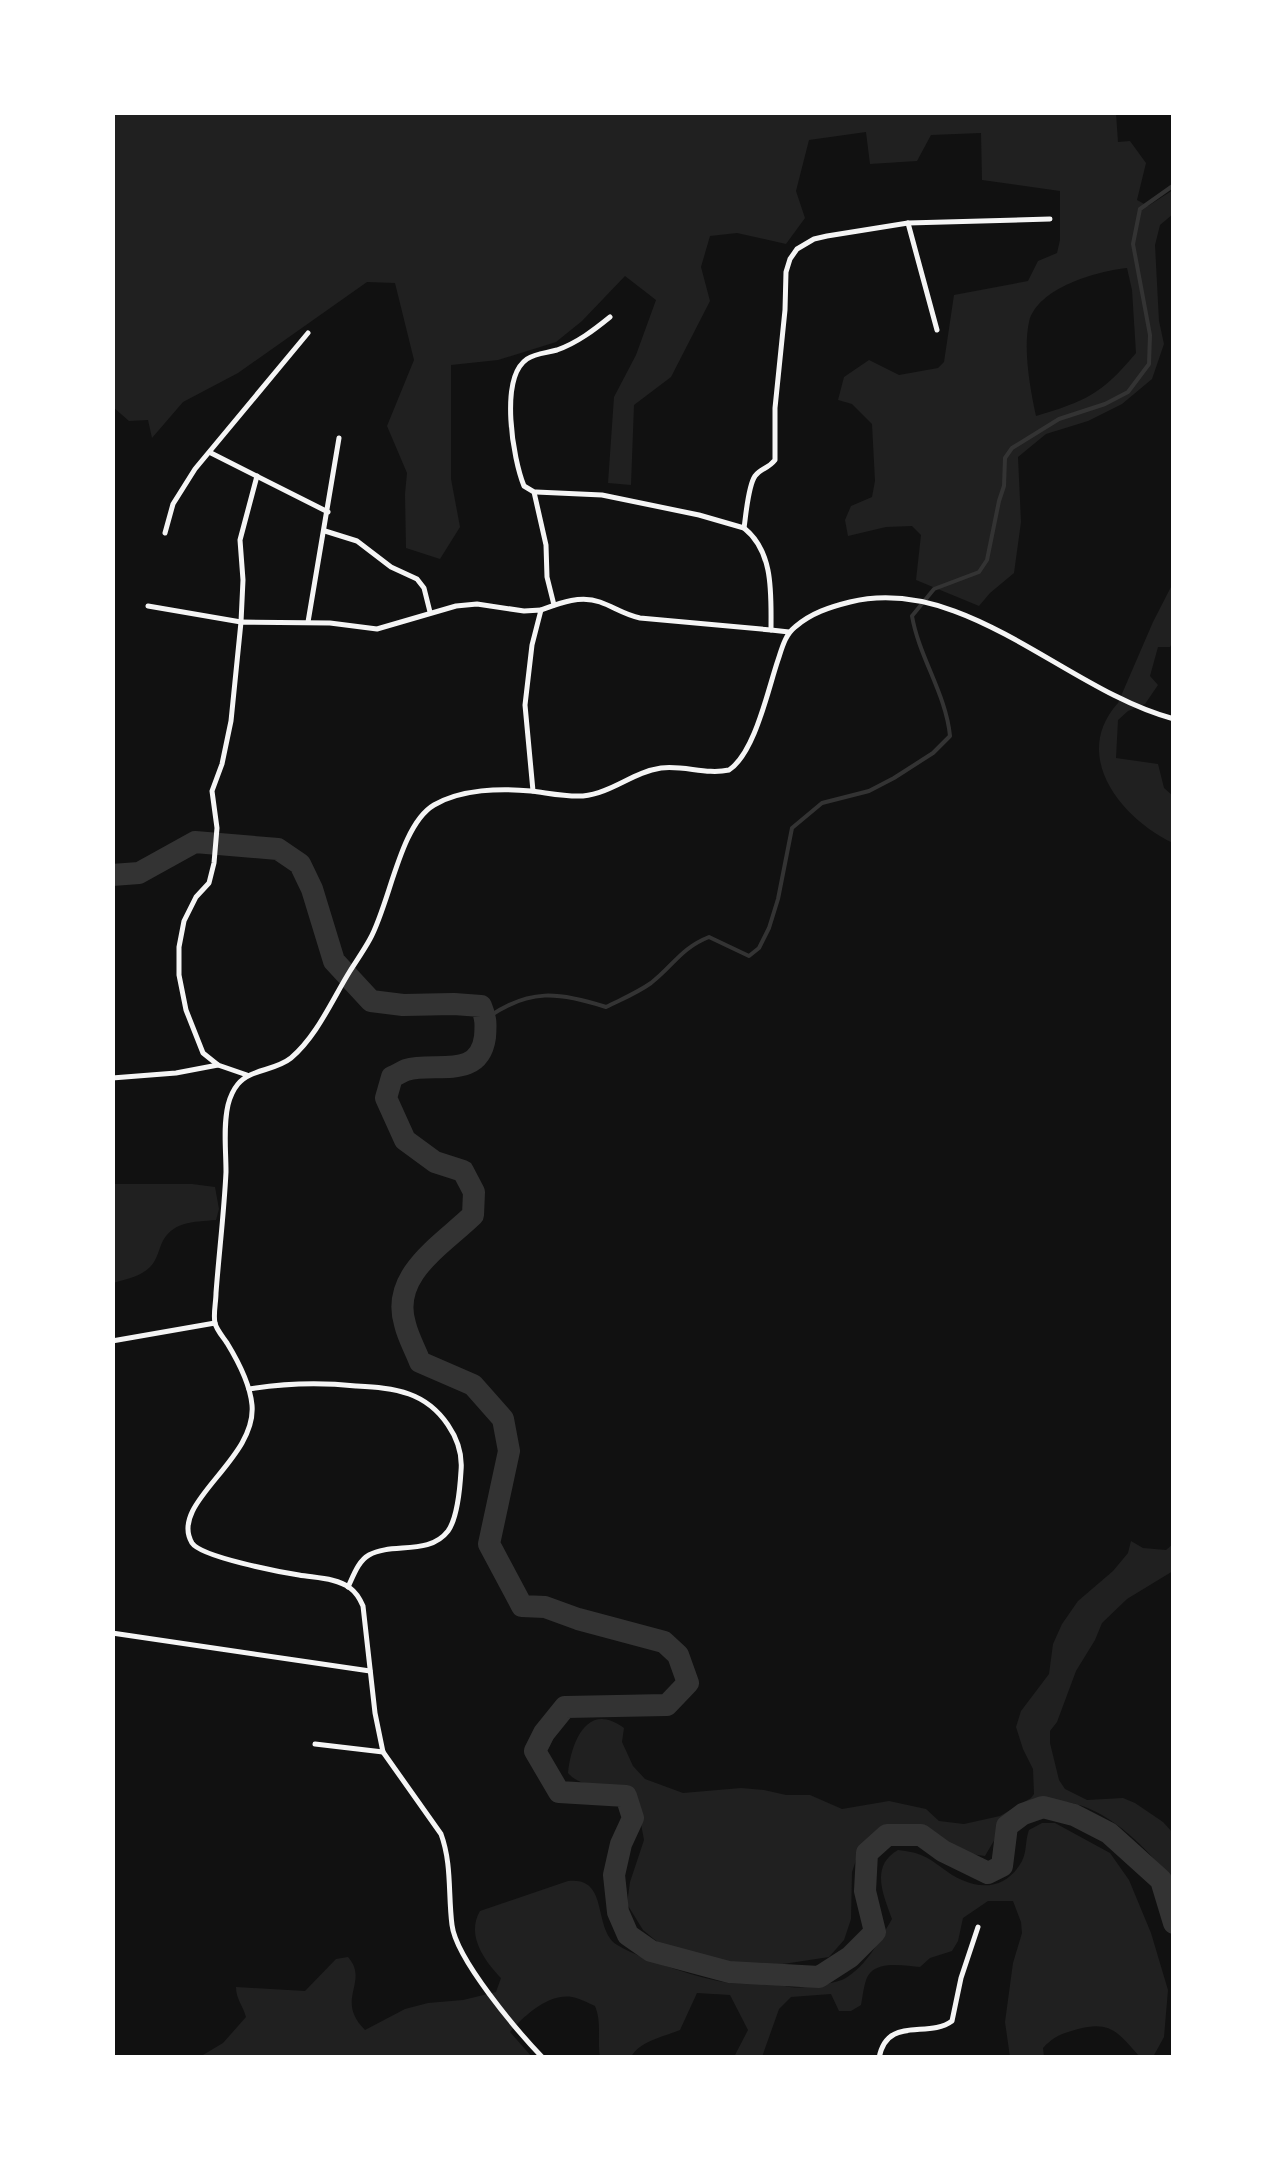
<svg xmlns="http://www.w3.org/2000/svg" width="1286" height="2170" font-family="Barlow,sans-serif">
	<rect width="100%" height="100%" fill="#111"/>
	<g fill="#202020" fill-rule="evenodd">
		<path d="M112,113h1004l2,29 12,-1 16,22 -9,37 11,6 25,-16v24l-13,11 -5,20 4,76 5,23 -12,35 -30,25 -34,17 -42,13 -28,23 3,65 -7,51 -24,20 -11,13 -63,-26 5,-45 -9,-9 -26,1 -38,9 -3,-16 6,-14 21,-9 3,-16 -3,-57 -20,-20 -14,-4 6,-23 25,-17 30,15 39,-7 6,-6 10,-67 74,-14 10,-20 19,-8 3,-13v-49l-78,-11 -1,-47 -50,2 -14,26 -47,3 -4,-32 -57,8 -13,51 9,27 -19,26 -49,-11 -27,3 -9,31 9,34 -39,76 -37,28 -3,80 -23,-2 6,-86 22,-42 20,-55 -31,-24 -43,45 -26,21 -58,18 -47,5v114l9,48 -20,32 -34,-11 -1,-54 2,-21 -20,-47 27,-66 -19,-77 -28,-1 -129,91 -55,29 -31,36 -4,-18 -19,1 -16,-14zM1127,268l5,22 4,63c-34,41 -50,48 -100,63 -6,-28 -13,-66 -7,-94 8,-34 68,-51 98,-54z"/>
		<path d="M1173,583v58l-3,6h-12l-8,29 8,9 -13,19 -17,7 -10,9 -2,38 42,6 6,24 9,8v47c-51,-24 -103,-87 -55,-140l35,-81z"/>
		<path d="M113,1184h79l23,3 4,22 -3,11c-23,2 -45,1 -55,25 -3,8 -5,16 -11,22 -10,10 -24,12 -37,16z"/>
		<path d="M1131,1541l12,7 23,2 7,-6v27l-46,28 -25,24 -7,17 -19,31 -19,51 -7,9v12l9,37 6,9 22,11 36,-2 12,5 28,19 10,11v49c-34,-46 -103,-112 -161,-64 -12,10 -19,25 -27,38l-23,-3 -28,-19 -12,-3 -31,-5 -11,3 -24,31 -4,12 -1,47 -7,21 -15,17 -72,11 -54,-7 -23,-6 -20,-11 -17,-14 -16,-26 3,-22 14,-42 -7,-38 -14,-16c-19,-1 -41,3 -55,-13 3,-30 19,-73 56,-45l-2,14 11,24 12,13 38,14 58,-5 23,2 22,5h24l32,14 47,-8 37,8 13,12 25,3 36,-8 31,-18 3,-4 -1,-25 -10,-20 -7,-22 5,-16 28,-37 4,-30 9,-20 16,-23 35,-30 15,-18z"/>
		<path d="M1042,1823h13l55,30 19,27 22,53 17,57 -4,47 -11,20h-13c-21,-23 -28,-37 -62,-28 -15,4 -24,7 -35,19l1,9h-34l-5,-35 8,-59 9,-30 -1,-11 -8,-21h-25l-25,17 -5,23 -6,10 -22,7 -10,9c-14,-1 -39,-6 -50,6 -6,6 -7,23 -9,32l-10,6h-12l-8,-17 -40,3 -12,12 -17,48h-28l14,-27 -18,-35 -33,-2 -17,37c-17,7 -40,11 -49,27h-31c-3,-18 2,-34 -5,-51 -7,-3 -16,-8 -23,-9 -24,-4 -49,20 -62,35l22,25 -334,1 25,-15 23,-26c-3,-11 -10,-18 -10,-30l69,4 31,-32 12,-2c22,25 -14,42 17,73l40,-21 23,-6 35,-3 33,-8 5,-14c-17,-18 -35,-43 -21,-67l88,-30c43,-5 23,50 51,65 24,14 82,33 110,37 15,1 31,-1 47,0 5,1 9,4 14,4 11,2 44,-3 54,-8 23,-13 35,-38 48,-60 -9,-25 -22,-53 6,-69 7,1 16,2 23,5 15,6 26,19 41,25 24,11 47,5 60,-19 5,-10 3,-20 7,-31z"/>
	</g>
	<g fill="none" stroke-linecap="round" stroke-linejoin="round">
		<path stroke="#333" stroke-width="4" d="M487,1018c42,-30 72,-26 119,-11 16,-8 31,-14 45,-24 22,-17 30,-35 58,-46l40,19 10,-8 10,-20 9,-29 14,-71 30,-25 47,-12 25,-13 39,-25 17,-17c-4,-42 -31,-79 -38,-120l22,-27 45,-17 8,-12 12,-59 5,-15 1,-28 7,-10 47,-29 46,-15 23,-12 21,-28 1,-29 -17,-91 7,-35 34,-24"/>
		<path stroke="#333" stroke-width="22" d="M112,875l27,-2 56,-31 83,7 22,15 12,25 22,72 37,40 32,4 51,-1 27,2c5,12 5,18 4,31 -6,44 -51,24 -79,33 -5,2 -9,5 -14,7l-6,21 19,42 30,22 28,9 11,21 -1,23c-31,30 -83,60 -68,109 3,13 10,25 15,38l53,23 30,34 6,32 -20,93 33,62 23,1 33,12 86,23 14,13 10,28 -21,22 -102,2 -21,26 -9,18 24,41 67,4 7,22 -12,26 -7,31 4,37 10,23 23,16 78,21 90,5 31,-20 25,-25 -10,-41 2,-38 20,-18h34l22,16 45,22 14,-7 5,-40 16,-12 20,-7 31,8 35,18 52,47 13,43"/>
		<g stroke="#f5f5f5" stroke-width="5">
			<polyline points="908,223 937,330"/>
			<polyline points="211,453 328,512"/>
			<polyline points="536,492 602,495 699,515 744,528"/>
			<polyline points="325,531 357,541 391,567 417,579 424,588 430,612"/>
			<polyline points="165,533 173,504 195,469 308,333"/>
			<path d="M554,605l-7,-28 -1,-32 -12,-53 -10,-6c-11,-27 -25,-108 3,-127 9,-6 20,-6 30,-9 20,-7 37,-20 53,-33"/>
			<polyline points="148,606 241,622 243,580 240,540 257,476"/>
			<path d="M541,610c19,-7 39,-15 59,-8 14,5 25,13 40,16l131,12"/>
			<polyline points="308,622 339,438"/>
			<path d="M789,632l-18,-2c0,-36 3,-78 -27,-102 2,-13 4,-42 11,-52 6,-8 13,-7 20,-16v-52l10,-98 1,-38 4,-13 7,-10 17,-10 13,-3 81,-13 142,-4"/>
			<polyline points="247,1075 218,1065 203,1053 186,1010 179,975 179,947 184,921 196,897 209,883 214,863 217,828 212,791 222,764 231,721 241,622 330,623 377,629 456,606 477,604 524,611 541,610 532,645 525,705 533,791"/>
			<polyline points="112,1078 176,1073 218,1065"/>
			<polyline points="112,1341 215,1323"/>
			<path d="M249,1389c37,-6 70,-7 107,-3 18,1 37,2 53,8 31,11 55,45 52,77 -1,17 -3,46 -13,60 -19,25 -56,11 -79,24 -11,6 -16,22 -21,32"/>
			<polyline points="112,1633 370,1671"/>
			<polyline points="315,1744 383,1752"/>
			<path d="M543,2058c-25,-26 -87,-99 -91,-133 -4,-31 0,-61 -11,-91l-58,-82 -8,-39 -12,-107c-3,-7 -6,-13 -13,-18 -13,-10 -34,-10 -51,-13 -19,-3 -98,-18 -107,-32 -24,-40 65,-83 60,-138 -2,-22 -14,-44 -25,-62 -4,-6 -11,-14 -12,-20 -2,-8 1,-21 1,-30 3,-40 8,-80 10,-121 0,-22 -3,-45 2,-67 2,-8 5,-15 10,-21 12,-15 37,-13 53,-26 26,-22 41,-58 59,-87 7,-11 14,-21 20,-32 20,-36 30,-114 64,-134 27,-16 67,-17 97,-14 17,2 34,6 52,5 29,-3 50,-24 78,-28 23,-3 45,7 68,2 26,-17 39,-81 49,-110 4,-12 7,-25 17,-33 16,-14 35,-20 55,-25 115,-28 217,89 324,117"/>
			<path d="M879,2058c8,-43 49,-19 73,-37l9,-43 17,-51"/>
		</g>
	</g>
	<rect width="1286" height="2170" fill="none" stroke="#ffffff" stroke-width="230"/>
</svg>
